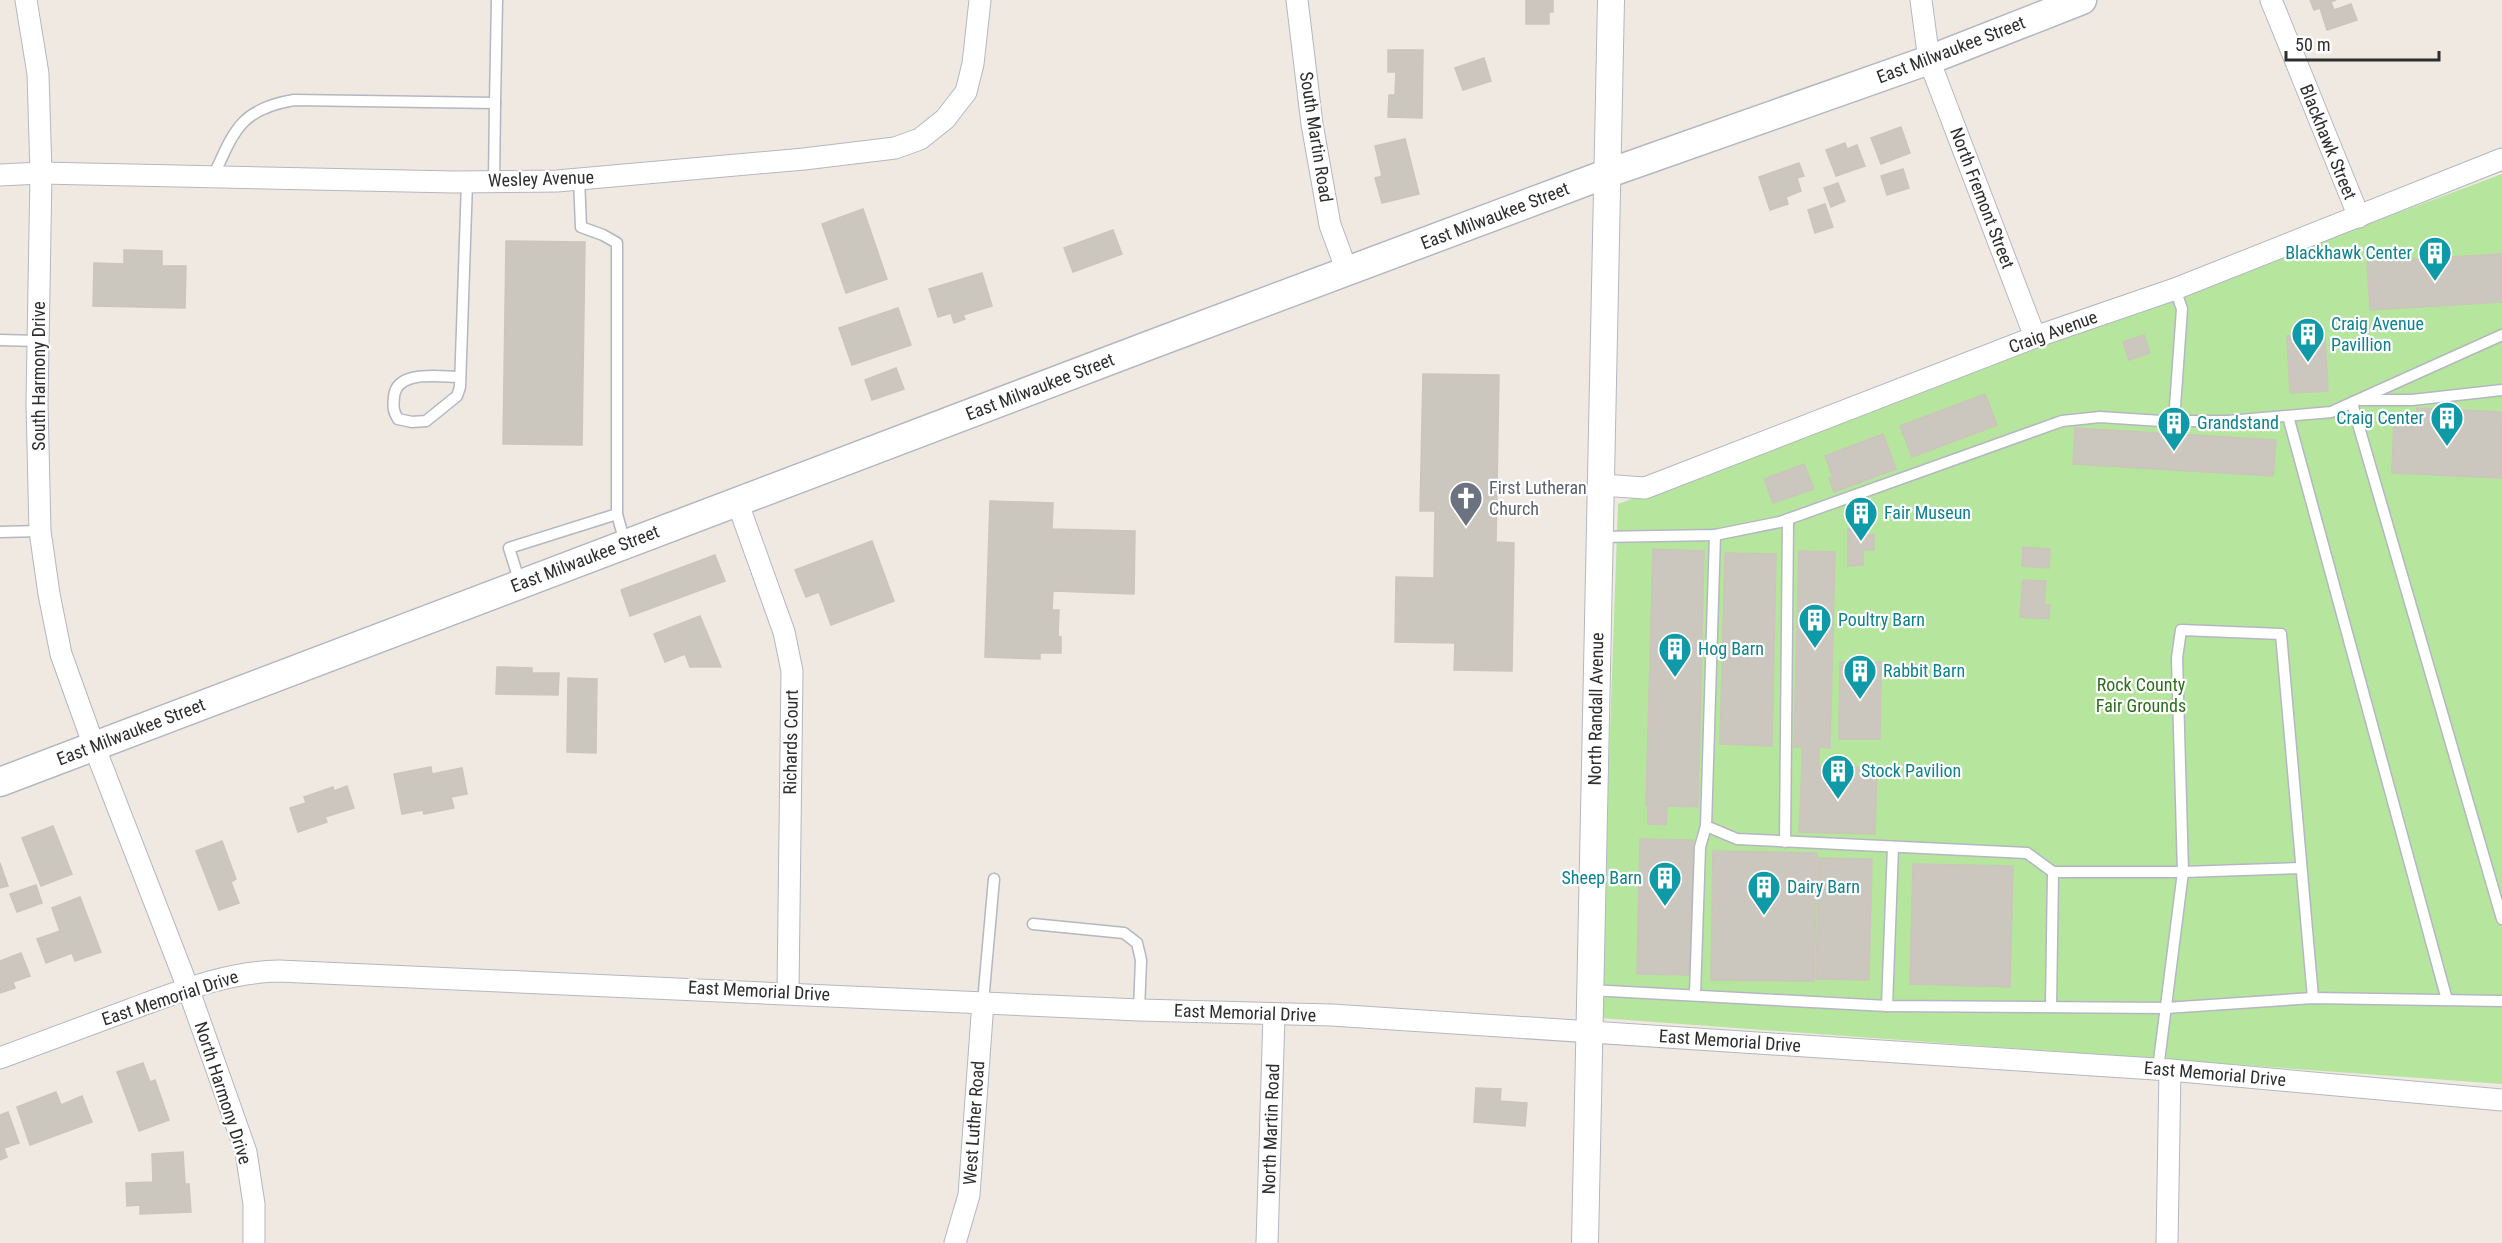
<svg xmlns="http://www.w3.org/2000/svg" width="2502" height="1243" font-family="'Roboto Condensed',sans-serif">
	<rect width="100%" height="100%" fill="#efe9e1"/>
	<polygon fill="#b6e59e" points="2502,174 2502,1084 1600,1018 1618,504"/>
	<g fill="#cbc7bf" stroke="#cbc5ba" stroke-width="1.5">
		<polygon points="1526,0 1553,0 1553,12 1549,12 1549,24 1526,24"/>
		<polygon points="2310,0 2336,0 2331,2 2334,10 2351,4 2357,20 2327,30 2320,8 2314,10"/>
		<polygon points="1388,50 1423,50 1422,118 1388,117 1389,95 1395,95 1396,72 1388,72"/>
		<polygon points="1484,58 1491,81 1463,90 1455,68"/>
		<polygon points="1901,127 1910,153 1881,164 1871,138"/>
		<polygon points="1405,139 1419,194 1382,203 1375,178 1382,176 1375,146"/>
		<polygon points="1845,143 1847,149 1857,145 1865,166 1836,176 1826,150"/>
		<polygon points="1799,163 1804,176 1797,178 1801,191 1786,197 1788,204 1770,210 1759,177"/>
		<polygon points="1903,169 1909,188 1887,195 1881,176"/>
		<polygon points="1838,183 1845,201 1831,207 1824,188"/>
		<polygon points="1825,204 1833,227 1815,233 1808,210"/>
		<polygon points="863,209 887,279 846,293 822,224"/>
		<polygon points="1113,230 1122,254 1073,272 1064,248"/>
		<polygon points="506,241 585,242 582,445 503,444"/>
		<polygon points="124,250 162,251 162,266 186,266 185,308 93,306 94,263 124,264"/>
		<polygon points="2502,254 2502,302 2370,310 2367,262"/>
		<polygon points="982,273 992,306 963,315 965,319 954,323 951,313 938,317 929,289"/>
		<polygon points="898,308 911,345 852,365 839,328"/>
		<polygon points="2325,334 2328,391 2290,393 2287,336"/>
		<polygon points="2144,335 2150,353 2129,360 2123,342"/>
		<polygon points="896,368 904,389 872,400 865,380"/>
		<polygon points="1423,374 1499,375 1496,542 1514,543 1512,671 1454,670 1455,643 1395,642 1396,577 1434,578 1435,511 1420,511"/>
		<polygon points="1985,394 1997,425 1912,457 1900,426"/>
		<polygon points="2417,408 2501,412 2502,478 2392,473 2394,417 2417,418"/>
		<polygon points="2075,428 2276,440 2273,476 2073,464"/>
		<polygon points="1883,434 1896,469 1834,492 1829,478 1833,477 1825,456"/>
		<polygon points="1804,464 1814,489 1773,503 1764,479"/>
		<polygon points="990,501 1053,503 1052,529 1135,531 1134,594 1053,591 1052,610 1059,610 1058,636 1061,637 1061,653 1040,653 1040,659 985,657"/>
		<polygon points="1848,529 1863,529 1863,535 1874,534 1874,550 1863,550 1863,565 1848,566"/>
		<polygon points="872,541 894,601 831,625 819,592 806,597 795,570"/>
		<polygon points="2023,547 2050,549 2049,568 2022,566"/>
		<polygon points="1653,549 1704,551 1698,807 1667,806 1666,825 1648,824 1648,806 1646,806"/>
		<polygon points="1799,551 1835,552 1830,748 1819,747 1819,765 1802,765 1802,747 1794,747"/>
		<polygon points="1725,553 1776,554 1772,746 1720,744"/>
		<polygon points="715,555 725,581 630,616 621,590"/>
		<polygon points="2023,580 2046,581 2044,605 2050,605 2049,619 2020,617"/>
		<polygon points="700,616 721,667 690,667 685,654 665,662 654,634"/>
		<polygon points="1840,662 1881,662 1880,739 1839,739"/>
		<polygon points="497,667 532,668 532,673 559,673 558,695 496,694"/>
		<polygon points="568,678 597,679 596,753 567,752"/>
		<polygon points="1802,765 1877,768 1875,834 1799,832"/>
		<polygon points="431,767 432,774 462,768 467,794 451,797 454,808 424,814 423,810 402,814 394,774"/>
		<polygon points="347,786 354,808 325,817 327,822 298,832 290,808 306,803 304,797 333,787 334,791"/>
		<polygon points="53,826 72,874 41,886 22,838"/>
		<polygon points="1640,839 1693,840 1690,975 1637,974"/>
		<polygon points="222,841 236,879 231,882 239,903 219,910 196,851"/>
		<polygon points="1713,851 1817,853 1814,981 1711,980"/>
		<polygon points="1819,858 1872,859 1869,980 1816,979"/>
		<polygon points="0,863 8,886 0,888"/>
		<polygon points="1913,864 2013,866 2010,987 1910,984"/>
		<polygon points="36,885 42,903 17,912 10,894"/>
		<polygon points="80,897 101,952 75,961 72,953 46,963 37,939 60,931 52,908"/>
		<polygon points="21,953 30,976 13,982 15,988 0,993 0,961"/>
		<polygon points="143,1063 150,1082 155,1080 169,1120 139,1131 117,1072"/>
		<polygon points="1476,1088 1501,1089 1500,1101 1527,1103 1525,1126 1474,1122"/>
		<polygon points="56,1092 61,1105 82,1096 92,1122 30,1145 17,1107"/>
		<polygon points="8,1112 19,1143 4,1148 7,1157 0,1160 0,1115"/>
		<polygon points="183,1152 185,1184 189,1184 191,1212 140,1214 140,1205 127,1206 126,1183 153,1182 152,1154"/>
	</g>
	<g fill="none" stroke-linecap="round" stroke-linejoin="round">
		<defs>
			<g id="service">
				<polyline points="495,103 497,0"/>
				<path d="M213,177c21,-46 27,-68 81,-77l201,3 -1,79"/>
				<polyline points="579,178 581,227 603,235 617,243 617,514 625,543"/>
				<polyline points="0,340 38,341"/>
				<path d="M460,377c-20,0 -64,-8 -66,20 -1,10 -1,14 4,22l14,3 14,-1 31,-25 3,-9 7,-205"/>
				<polyline points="2361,400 2412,400 2502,390"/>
				<polyline points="2352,403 2502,919"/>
				<polyline points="2288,416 2447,1000"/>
				<polyline points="2174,421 2182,309 2175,289"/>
				<polyline points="0,532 40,531"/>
				<polyline points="1600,537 1715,535 1780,522 2062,421 2100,417 2161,421 2228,421 2331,412 2502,335"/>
				<polyline points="520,583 509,548 617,514"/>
				<polyline points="1706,826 1737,839 2027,853 2053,872 2183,872 2301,868"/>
				<polyline points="1785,842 1788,519"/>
				<polyline points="1033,924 1124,933 1137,943 1141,960 1139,1010"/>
				<polyline points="1590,990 1887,1006 2166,1008 2313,998 2502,1001"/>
				<polyline points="1695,995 1700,847 1706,826 1715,535"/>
				<polyline points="983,1002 994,879"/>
				<polyline points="1887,1006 1893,847"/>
				<polyline points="2051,1007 2053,872"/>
				<polyline points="2158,1069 2183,872 2177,658 2181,630 2281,634 2313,998"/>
			</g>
			<g id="minor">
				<polyline points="26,0 38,74 41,173 37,403 40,531 49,594 61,654 94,746 188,988 246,1152 254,1204 254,1243"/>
				<polyline points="1297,0 1312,124 1330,225 1347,271"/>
				<polyline points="1921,0 1929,60 2035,337"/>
				<polyline points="2271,0 2359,217"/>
				<polyline points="0,175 41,173 454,182 557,181 804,159 895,148 920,139 945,119 966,92 973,64 980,0"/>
				<polyline points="1601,485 1645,488 2035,337 2175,289 2502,159"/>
				<polyline points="737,501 784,632 792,671 788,992"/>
				<path d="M0,1058c43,-16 86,-32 129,-48 49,-18 97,-38 150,-39l860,39 193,5 838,55 332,30"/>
				<polyline points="955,1243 969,1195 983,1002"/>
				<polyline points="1267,1243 1274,1015"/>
				<polyline points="2167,1243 2170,1070"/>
			</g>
			<polyline id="tertiary" points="1585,1243 1611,0"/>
			<polyline id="secondary" points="0,782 1158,342 1606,174 1929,60 2082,0"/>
		</defs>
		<use href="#service" stroke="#b4b7c1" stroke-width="13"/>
		<use href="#minor" stroke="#b4b7c1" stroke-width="23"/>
		<use href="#tertiary" stroke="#b4b7c1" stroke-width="28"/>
		<use href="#secondary" stroke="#b4b7c1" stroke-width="31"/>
		<use href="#service" stroke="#fff" stroke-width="10"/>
		<use href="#minor" stroke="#fff" stroke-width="21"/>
		<use href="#tertiary" stroke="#fff" stroke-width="26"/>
		<use href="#secondary" stroke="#fff" stroke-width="28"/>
	</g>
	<defs>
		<symbol id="building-pin" viewBox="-11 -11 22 30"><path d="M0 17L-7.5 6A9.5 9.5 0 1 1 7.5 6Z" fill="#0f9aa8" stroke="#fff"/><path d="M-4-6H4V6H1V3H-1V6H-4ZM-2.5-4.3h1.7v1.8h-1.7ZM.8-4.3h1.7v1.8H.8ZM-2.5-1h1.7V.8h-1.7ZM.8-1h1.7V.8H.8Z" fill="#fff"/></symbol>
		<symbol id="church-pin" viewBox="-11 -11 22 30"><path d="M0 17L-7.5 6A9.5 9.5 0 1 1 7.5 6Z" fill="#6b7280" stroke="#fff"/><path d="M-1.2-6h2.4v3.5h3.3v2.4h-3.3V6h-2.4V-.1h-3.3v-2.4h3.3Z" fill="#fff"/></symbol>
	</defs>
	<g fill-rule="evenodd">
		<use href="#building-pin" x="2416" y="234" width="38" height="52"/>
		<use href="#building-pin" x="2289" y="315" width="38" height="52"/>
		<use href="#building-pin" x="2428" y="399" width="38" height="52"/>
		<use href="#building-pin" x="2155" y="404" width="38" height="52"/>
		<use href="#church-pin" x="1447" y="479" width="38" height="52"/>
		<use href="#building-pin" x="1842" y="494" width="38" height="52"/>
		<use href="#building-pin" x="1796" y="601" width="38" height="52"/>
		<use href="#building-pin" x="1656" y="630" width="38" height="52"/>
		<use href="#building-pin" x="1841" y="652" width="38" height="52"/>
		<use href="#building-pin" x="1819" y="752" width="38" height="52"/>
		<use href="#building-pin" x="1646" y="859" width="38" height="52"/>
		<use href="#building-pin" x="1745" y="868" width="38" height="52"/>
	</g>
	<g text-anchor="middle" stroke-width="4.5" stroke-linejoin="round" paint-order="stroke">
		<g font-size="18" fill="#2e2e2e" stroke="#fff">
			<text transform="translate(1951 50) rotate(-21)" y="6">East Milwaukee Street</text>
			<text transform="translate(1316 137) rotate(81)" y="6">South Martin Road</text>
			<text transform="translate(2328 142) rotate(68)" y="6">Blackhawk Street</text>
			<text transform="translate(541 179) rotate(-2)" y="6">Wesley Avenue</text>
			<text transform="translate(1982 198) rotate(69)" y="6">North Fremont Street</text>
			<text transform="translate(1495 216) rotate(-21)" y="6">East Milwaukee Street</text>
			<text transform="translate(2053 332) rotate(-20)" y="6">Craig Avenue</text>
			<text transform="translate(39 376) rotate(-90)" y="6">South Harmony Drive</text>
			<text transform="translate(1040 387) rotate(-21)" y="6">East Milwaukee Street</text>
			<text transform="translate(585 559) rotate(-21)" y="6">East Milwaukee Street</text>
			<text transform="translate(1596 709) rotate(-89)" y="6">North Randall Avenue</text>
			<text transform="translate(131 732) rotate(-21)" y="6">East Milwaukee Street</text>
			<text transform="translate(791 742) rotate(-89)" y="6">Richards Court</text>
			<text transform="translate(759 991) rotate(3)" y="6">East Memorial Drive</text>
			<text transform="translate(170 998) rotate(-18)" y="6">East Memorial Drive</text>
			<text transform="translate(1245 1013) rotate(2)" y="6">East Memorial Drive</text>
			<text transform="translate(1730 1041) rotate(4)" y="6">East Memorial Drive</text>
			<text transform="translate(2215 1074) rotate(5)" y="6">East Memorial Drive</text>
			<text transform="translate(223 1093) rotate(72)" y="6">North Harmony Drive</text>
			<text transform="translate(974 1123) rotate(-86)" y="6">West Luther Road</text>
			<text transform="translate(1271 1129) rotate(-88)" y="6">North Martin Road</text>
		</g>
		<g font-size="18" fill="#0d838f" stroke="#fff" text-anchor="start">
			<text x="2412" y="259" text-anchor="end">Blackhawk Center</text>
			<text x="2331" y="330">Craig Avenue<tspan x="2331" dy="21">Pavillion</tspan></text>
			<text x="2424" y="424" text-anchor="end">Craig Center</text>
			<text x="2197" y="429">Grandstand</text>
			<text x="1884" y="519">Fair Museun</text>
			<text x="1838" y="626">Poultry Barn</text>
			<text x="1698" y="655">Hog Barn</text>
			<text x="1883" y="677">Rabbit Barn</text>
			<text x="1861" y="777">Stock Pavilion</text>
			<text x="1642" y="884" text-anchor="end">Sheep Barn</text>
			<text x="1787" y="893">Dairy Barn</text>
		</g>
		<g font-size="18" fill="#5b616d" stroke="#fff" text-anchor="start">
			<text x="1489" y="494">First Lutheran<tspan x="1489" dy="21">Church</tspan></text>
		</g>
		<g font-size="18" fill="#2c6e1b" stroke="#fff">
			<text x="2141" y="691">Rock County<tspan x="2141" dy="21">Fair Grounds</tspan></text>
		</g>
	</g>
	<path d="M2286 51v9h153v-9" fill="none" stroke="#2e2e2e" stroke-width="3"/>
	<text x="2295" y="51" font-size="18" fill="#2e2e2e" stroke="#ffffff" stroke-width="4.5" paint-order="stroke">50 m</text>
</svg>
